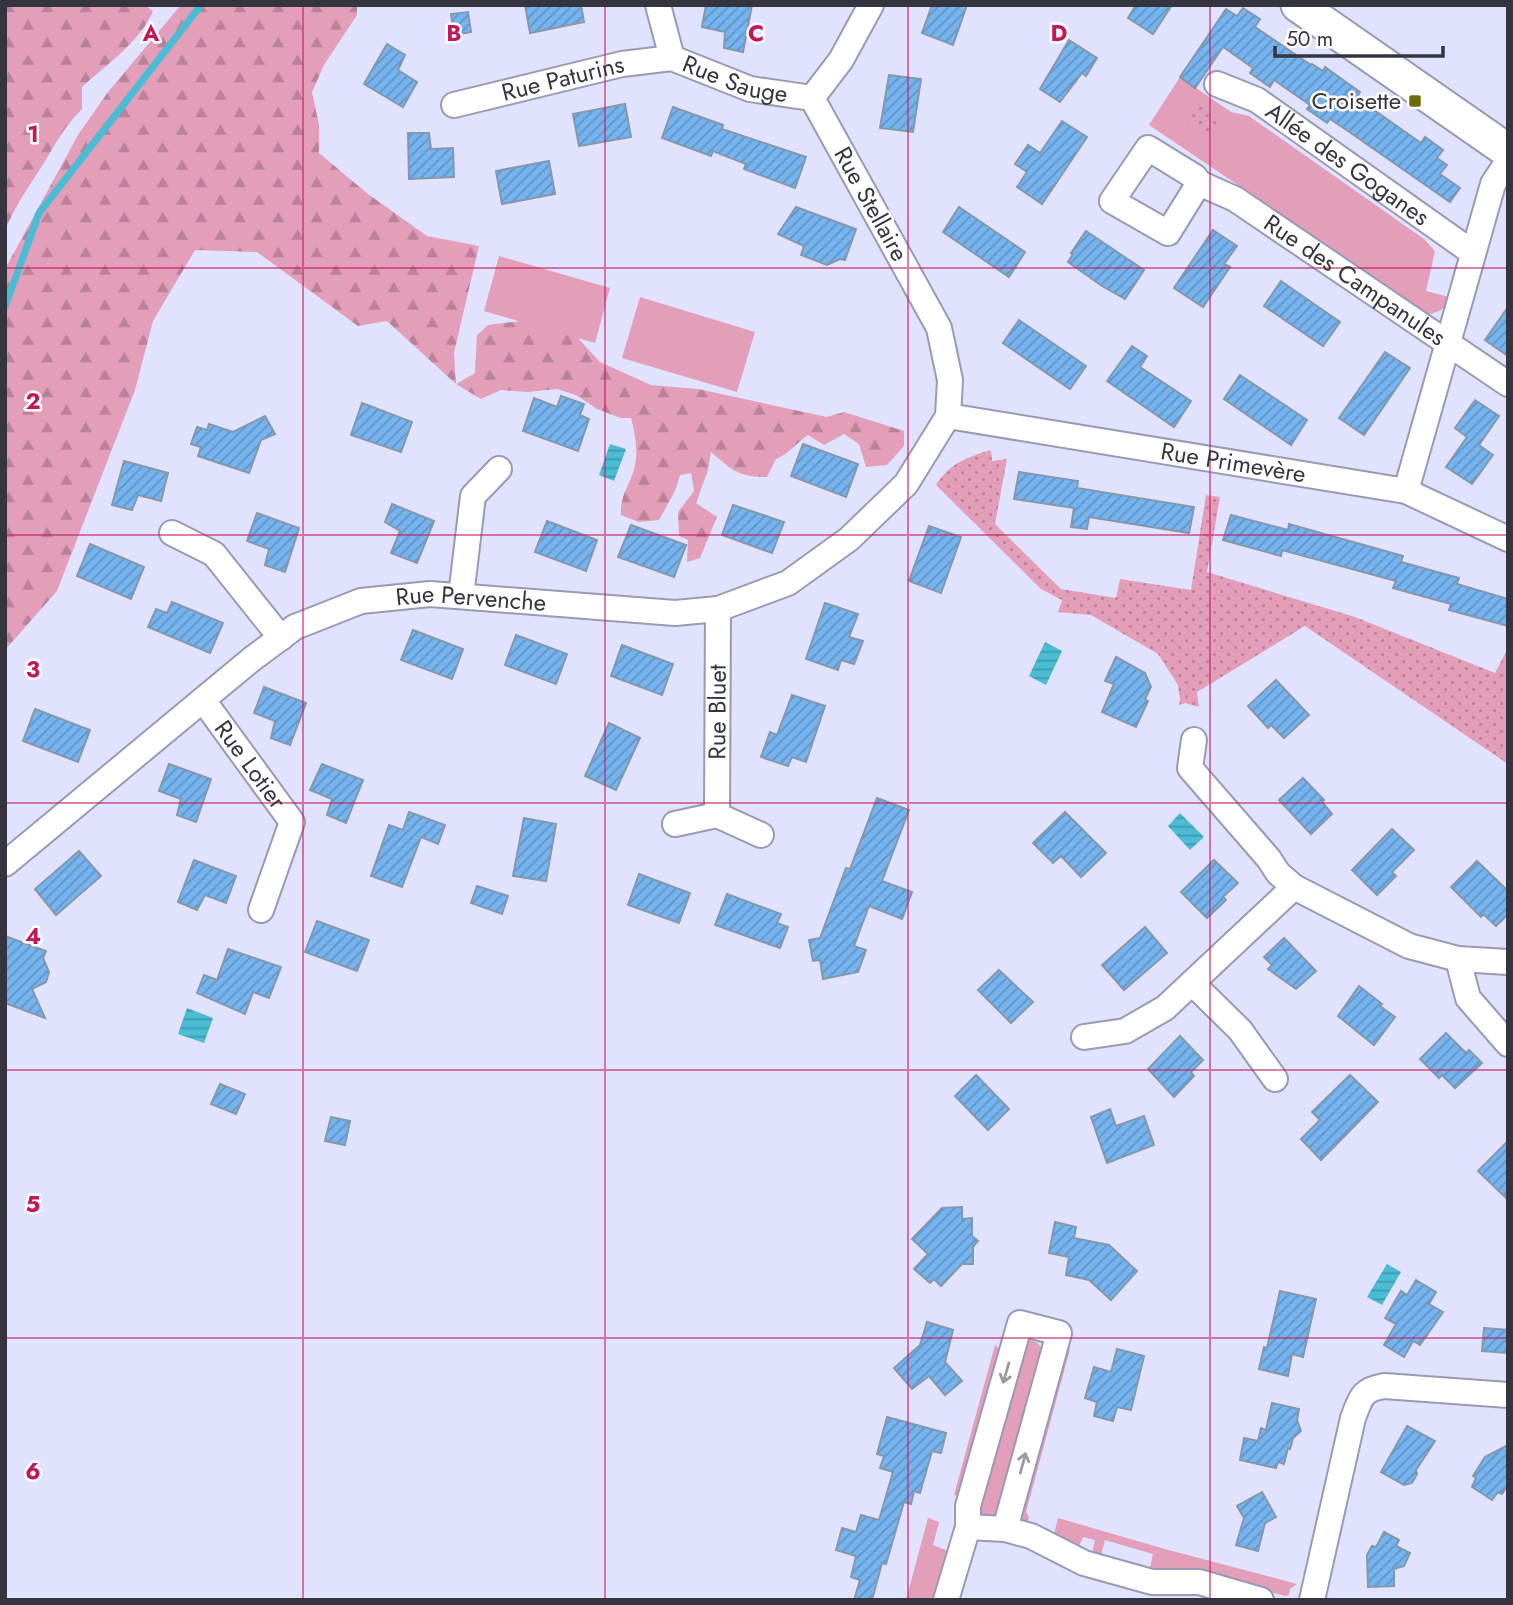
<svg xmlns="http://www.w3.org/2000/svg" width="1513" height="1605" font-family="Jost,sans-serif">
	<defs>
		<pattern id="forest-firs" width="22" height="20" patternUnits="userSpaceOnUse" patternTransform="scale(1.75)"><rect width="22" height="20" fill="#e39eba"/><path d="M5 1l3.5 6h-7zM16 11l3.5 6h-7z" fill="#b98299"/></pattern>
		<pattern id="park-dots" width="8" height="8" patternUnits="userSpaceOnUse" patternTransform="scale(1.75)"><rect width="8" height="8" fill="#e39eba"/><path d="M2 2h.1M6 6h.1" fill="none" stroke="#b98299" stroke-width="1.8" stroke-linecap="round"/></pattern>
		<pattern id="water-rules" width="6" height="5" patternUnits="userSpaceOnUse" patternTransform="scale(1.75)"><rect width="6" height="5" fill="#4abcd4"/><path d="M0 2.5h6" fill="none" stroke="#3e9aad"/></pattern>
		<pattern id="building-hatch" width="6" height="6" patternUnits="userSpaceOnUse" patternTransform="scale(1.75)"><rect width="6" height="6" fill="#76b4ef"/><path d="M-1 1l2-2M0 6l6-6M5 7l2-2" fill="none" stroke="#6293c3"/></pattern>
	</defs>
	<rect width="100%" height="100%" fill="#e1e2fd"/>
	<g fill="#e39eba">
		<path d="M1180,77l51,35 18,4 175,123 11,12 -9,40 23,6 -4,10c-17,13 -31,7 -41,-10l-255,-172z"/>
		<polygon points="499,256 610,288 595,343 484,311"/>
		<polygon points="640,297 755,332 737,392 622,358"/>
		<polygon points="1030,1340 1038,1343 1043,1351 998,1516 986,1517 978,1510 1025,1342"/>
		<polygon points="995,1345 1001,1350 962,1497 954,1495"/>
		<polygon points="1064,1349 1070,1349 1026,1512 1029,1517 1027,1526 1021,1525 1016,1511"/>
		<polygon points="928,1518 939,1522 933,1545 948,1551 934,1600 906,1600"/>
		<polygon points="1058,1518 1165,1549 1297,1584 1290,1589 1289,1595 1285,1596 1191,1570 1149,1572 1153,1554 1105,1540 1100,1559 1092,1553 1095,1540 1083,1537 1079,1546 1077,1546 1054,1534"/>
	</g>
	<g fill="url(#forest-firs)">
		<path d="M5,5h140l8,6c-13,31 -47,54 -71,76v22c-16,16 -24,30 -35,49 -15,24 -31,46 -42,72z"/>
		<path d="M181,5h176v10l-33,50 -12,27 7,33v28l49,41 59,42 52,10 -25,107 2,31 19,-11 2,-38 11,-10 33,-4 56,16 23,25 51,23 47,4 129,28 17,-5 60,19v15l-17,19 -21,2 -7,-23 -15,-10 -20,11 -16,-10c-12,8 -19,19 -32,24l-9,18c-29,0 -35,-7 -56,-25l-3,18 -12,33 21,14 -17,41 -13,4 1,-22 -9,-4 -1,-24 16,-21 -3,-18 -11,2 -5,16 -16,29 -20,2 -18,-7c-1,-15 4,-23 10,-37 9,-20 5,-40 0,-60h-10l-24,-9 -21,-14 -19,-6 -30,3 -26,-2 -20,9 -25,-15 -69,-63 -29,5 -101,-74 -62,-2 -42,71 -18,69 -78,201 -52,59v-381l73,-134 30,-43z"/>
	</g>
	<g fill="url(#park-dots)">
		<polygon points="1200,104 1221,119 1208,137 1187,123"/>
		<path d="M991,450l1,11 15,-2 -12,65 66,65 55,9 4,-19 71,11 15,-95 14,2 -13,75 148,45 140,56 13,-25v116l-203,-138 -108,66 2,15 -14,-4 -6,2 1,-5 -2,-15 -20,-31 -67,-39 -33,-3 4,-12 -21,-11 -105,-104c13,-21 31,-28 55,-35z"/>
	</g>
	<g fill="url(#water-rules)">
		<polygon points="610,444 626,449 614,481 599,475"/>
		<polygon points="1045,642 1062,651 1046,685 1029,676"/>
		<polygon points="1180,813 1204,837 1190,850 1168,826"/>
		<polygon points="187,1008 213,1018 204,1043 178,1034"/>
		<polygon points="1387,1264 1401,1272 1382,1305 1367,1297"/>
	</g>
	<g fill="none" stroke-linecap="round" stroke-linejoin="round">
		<polyline stroke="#4abcd4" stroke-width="7" points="5,307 39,213 201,5"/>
	</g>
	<g fill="url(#building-hatch)" stroke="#8497ab" stroke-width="2">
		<polygon points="525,5 581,5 584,22 530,33"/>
		<polygon points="706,5 752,5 743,52 724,48 725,32 702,27"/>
		<polygon points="932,5 967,5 953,45 922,33"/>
		<polygon points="1136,5 1172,5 1153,34 1128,18"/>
		<polygon points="1243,8 1260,19 1255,27 1311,65 1312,64 1323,71 1325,67 1360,92 1358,96 1368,103 1367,105 1421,143 1425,137 1443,150 1437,158 1447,165 1440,174 1460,188 1450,202 1348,131 1330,119 1327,123 1307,109 1310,105 1274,80 1270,87 1250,73 1253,68 1223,47 1195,88 1180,77 1226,9 1237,16"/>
		<polygon points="468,12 471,32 454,35 451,14"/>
		<polygon points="1069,40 1097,58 1086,76 1082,73 1060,102 1040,89"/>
		<polygon points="387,44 405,55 398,70 417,82 403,107 364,84"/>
		<polygon points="889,75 921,79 913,132 880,128"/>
		<polygon points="625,104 631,137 579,146 573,114"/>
		<polygon points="673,107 723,125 722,129 806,157 795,188 744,169 746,164 713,151 711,156 662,138"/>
		<polygon points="1062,121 1087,137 1042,204 1017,187 1027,172 1015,164 1028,145 1040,153"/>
		<polygon points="408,133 429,133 431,149 453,148 454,177 409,179"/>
		<polygon points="549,161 555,194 502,204 496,171"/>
		<polygon points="796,207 856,229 845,260 840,259 827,265 801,255 804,246 778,234"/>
		<polygon points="959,207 1025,252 1009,277 943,232"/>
		<polygon points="1213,230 1237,246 1224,264 1230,267 1203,307 1174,288"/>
		<polygon points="1086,231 1144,270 1125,299 1102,286 1068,262 1073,254 1071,253"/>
		<polygon points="1281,281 1340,322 1323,346 1264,306"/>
		<polygon points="1508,307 1508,356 1485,340"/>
		<polygon points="1019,320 1086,366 1070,389 1003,343"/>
		<polygon points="1132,346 1147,356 1140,367 1191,401 1174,427 1107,381"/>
		<polygon points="1385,352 1410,368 1364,435 1339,418"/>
		<polygon points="1240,375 1307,420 1291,445 1224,399"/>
		<polygon points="561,396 584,404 580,415 589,419 578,451 523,431 534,398 557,407"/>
		<polygon points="1475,400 1499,416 1479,445 1493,455 1472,484 1446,467 1467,437 1455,428"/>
		<polygon points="362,403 412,422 401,452 351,435"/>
		<polygon points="265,416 275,434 261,440 249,473 198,456 201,447 191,444 197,427 207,430 209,424 233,432"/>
		<polygon points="803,444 858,464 846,497 791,476"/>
		<polygon points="124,461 168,473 161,501 138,495 132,510 112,505"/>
		<polygon points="1019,472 1078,481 1077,488 1194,507 1189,533 1089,517 1087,529 1071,527 1074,508 1014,499"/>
		<polygon points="392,504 434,521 417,563 391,553 400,531 385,522"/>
		<polygon points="733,505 784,522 772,553 722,535"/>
		<polygon points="257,513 299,528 285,572 265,565 269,549 247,541"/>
		<polygon points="1231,515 1288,530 1289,524 1403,556 1401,562 1459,578 1457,584 1508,599 1508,626 1449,610 1451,604 1393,588 1396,581 1282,550 1281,556 1223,540"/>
		<polygon points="547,521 597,540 586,571 535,552"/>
		<polygon points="631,525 686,545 674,577 618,557"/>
		<polygon points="929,526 961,537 941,593 909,581"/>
		<polygon points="90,544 144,567 131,599 77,576"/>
		<polygon points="172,602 223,623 210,653 148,627 156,609 167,613"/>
		<polygon points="825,603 858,614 849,637 863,641 854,664 841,660 838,670 806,659"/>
		<polygon points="413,630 463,649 452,679 401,660"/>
		<polygon points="516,635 567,654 556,684 505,665"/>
		<polygon points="622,645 673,664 662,695 611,676"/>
		<polygon points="1116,657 1145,673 1151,687 1145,699 1148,701 1136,727 1102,712 1114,684 1105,681"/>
		<polygon points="1276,680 1309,715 1284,738 1271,725 1268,728 1248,706"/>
		<polygon points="264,687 306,703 290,745 271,738 275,721 254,713"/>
		<polygon points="792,695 825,706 806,762 792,757 788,766 761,757 770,732 777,735"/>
		<polygon points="35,709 90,730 78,762 23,741"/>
		<polygon points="609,723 640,738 616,790 585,776"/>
		<polygon points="169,764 211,779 196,822 177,815 181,799 159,791"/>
		<polygon points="322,764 363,780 346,823 327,815 332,799 310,790"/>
		<polygon points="1303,778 1324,800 1322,802 1332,814 1311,834 1279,800"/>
		<polygon points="877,798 909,810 882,881 912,892 902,919 869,906 854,946 866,950 858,972 823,979 820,960 813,961 809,940 820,938 846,868 850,869"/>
		<polygon points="409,812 445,825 438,844 421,837 402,887 371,876 389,825 403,830"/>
		<polygon points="1065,812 1106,853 1081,877 1061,856 1053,863 1033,843"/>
		<polygon points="524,818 556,824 546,881 513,876"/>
		<polygon points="1392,829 1414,850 1392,872 1396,876 1377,895 1352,870"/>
		<polygon points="79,851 101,876 56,915 35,889"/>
		<polygon points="194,860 236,876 226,903 205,895 197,910 178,902"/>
		<polygon points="1214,860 1238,883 1223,897 1226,900 1207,918 1181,892"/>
		<polygon points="1477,861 1508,891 1508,914 1496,926 1483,914 1481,917 1451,887"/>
		<polygon points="639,874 690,893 679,923 628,905"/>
		<polygon points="477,886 508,896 502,914 471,903"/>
		<polygon points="727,894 781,914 777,923 788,927 780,948 715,925"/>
		<polygon points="317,921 369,940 357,971 305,952"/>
		<polygon points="1145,927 1167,953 1124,990 1102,965"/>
		<polygon points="5,936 46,951 43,958 49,972 46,982 32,989 45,1018 5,1003"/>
		<polygon points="1284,938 1316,971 1296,989 1268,969 1272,965 1264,957"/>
		<polygon points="228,949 281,967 269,998 253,992 245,1014 197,993 204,975 217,980"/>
		<polygon points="999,970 1033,1002 1011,1023 978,990"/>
		<polygon points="1359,986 1382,1004 1380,1006 1395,1017 1374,1045 1338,1016"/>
		<polygon points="1446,1033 1466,1053 1469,1050 1482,1063 1455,1088 1442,1075 1439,1078 1420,1059"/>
		<polygon points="1180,1036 1203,1060 1191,1072 1194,1076 1174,1097 1148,1069"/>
		<polygon points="976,1075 1009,1109 988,1130 955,1096"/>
		<polygon points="1350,1075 1378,1102 1321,1160 1301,1139 1320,1120 1312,1112"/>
		<polygon points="220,1084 245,1094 236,1114 211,1104"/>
		<polygon points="1110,1109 1116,1126 1144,1116 1154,1145 1107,1163 1091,1117"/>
		<polygon points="331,1117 350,1121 345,1145 325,1141"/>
		<polygon points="1508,1141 1508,1200 1478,1171"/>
		<polygon points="962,1207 962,1219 972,1218 972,1236 978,1241 973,1247 973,1264 962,1264 941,1286 934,1279 930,1283 914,1269 928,1254 912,1239 942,1208"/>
		<polygon points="1055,1222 1076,1227 1074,1238 1109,1245 1137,1271 1111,1300 1089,1280 1066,1275 1069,1257 1049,1253"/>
		<polygon points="1416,1280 1436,1292 1429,1304 1443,1312 1420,1345 1413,1341 1404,1357 1384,1345 1396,1324 1385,1318 1401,1291 1407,1295"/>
		<polygon points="1280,1291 1316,1299 1303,1357 1292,1354 1288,1376 1259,1369 1264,1347 1267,1348"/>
		<polygon points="927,1322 953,1330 945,1362 962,1381 945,1395 929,1376 912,1389 894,1368 920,1345"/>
		<polygon points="1484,1328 1508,1330 1508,1353 1482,1351"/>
		<polygon points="1117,1349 1144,1356 1131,1410 1117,1407 1113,1421 1094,1416 1097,1402 1085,1398 1094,1367 1111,1372"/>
		<polygon points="1272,1403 1299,1409 1297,1420 1301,1431 1293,1438 1290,1449 1288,1448 1284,1464 1278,1462 1276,1468 1240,1460 1244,1438 1258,1441 1261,1428 1266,1430"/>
		<polygon points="887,1417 946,1433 941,1453 932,1451 920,1493 914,1491 911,1504 904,1502 886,1564 882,1563 872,1600 854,1600 860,1580 851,1577 856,1556 836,1550 842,1528 856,1532 861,1515 879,1520 893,1472 880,1468 884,1456 877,1454"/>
		<polygon points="1407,1426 1435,1441 1416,1470 1417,1474 1412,1483 1404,1485 1381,1472"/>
		<polygon points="1508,1445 1508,1485 1502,1494 1498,1492 1492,1500 1472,1487 1476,1478 1473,1476 1485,1457"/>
		<polygon points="1262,1492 1276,1517 1265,1523 1258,1551 1236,1545 1244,1518 1237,1506"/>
		<polygon points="1384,1532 1399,1540 1396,1546 1410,1553 1404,1566 1394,1569 1394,1586 1368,1587 1367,1555 1372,1546 1376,1547"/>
	</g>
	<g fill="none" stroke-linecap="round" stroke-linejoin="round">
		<defs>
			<g id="street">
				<path id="s1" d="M658,5l14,53 78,31 62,9"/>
				<path id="s2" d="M1217,84l40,16 216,153"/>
				<path id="s3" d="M454,105l168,-41 50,-6"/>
				<polygon points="1148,148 1195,177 1199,183 1168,233 1112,201"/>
				<path id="s4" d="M1199,183l36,16 273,185"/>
				<path id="s5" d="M948,416l458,75 102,48"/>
				<polyline points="1406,491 1493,184 1508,161"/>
				<polyline points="172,533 214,554 281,638"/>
				<polyline points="461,596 473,496 499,469"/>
				<path id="s6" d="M203,700l89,122 -31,88"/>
				<polyline points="1194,740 1190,768 1269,859 1278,873 1294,887 1409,946 1458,959 1508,962"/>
				<path id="s7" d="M717,815l1,-206"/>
				<polyline points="675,824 717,815 761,835"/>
				<path id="s8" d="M5,864l247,-205 43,-32 66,-26 69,-7 245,19 43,-4 70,-26 61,-44 57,-55 42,-68 2,-36 -11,-52 -127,-230 29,-38 30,-55"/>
				<polyline points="1458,959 1468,998 1508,1044"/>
				<polyline points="1192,983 1240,1030 1275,1079"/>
				<polyline points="1084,1037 1125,1031 1165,1008 1294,887"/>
				<polyline points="968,1527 1005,1529 1031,1536 1084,1563 1152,1582 1199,1582 1261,1600"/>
				<polyline points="946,1600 968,1527 968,1506 1020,1323 1059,1333 1005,1529"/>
				<path d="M1312,1600l41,-182c8,-20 8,-28 31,-32l124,9"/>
			</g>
			<polyline id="secondary" points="1298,5 1508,151"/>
		</defs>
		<use href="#street" stroke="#999ab3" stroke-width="28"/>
		<use href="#secondary" stroke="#999ab3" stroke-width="37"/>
		<use href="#street" stroke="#fff" stroke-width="24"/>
		<use href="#secondary" stroke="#fff" stroke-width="33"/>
	</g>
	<defs><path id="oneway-shaft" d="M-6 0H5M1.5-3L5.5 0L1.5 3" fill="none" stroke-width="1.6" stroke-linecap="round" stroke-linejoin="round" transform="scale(1.75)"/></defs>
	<g stroke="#9a9aa0">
		<use href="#oneway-shaft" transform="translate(1006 1373) rotate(106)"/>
		<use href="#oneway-shaft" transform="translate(1023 1463) rotate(-75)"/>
	</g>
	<path fill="none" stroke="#c2185b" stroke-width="2" stroke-opacity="0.55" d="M303,5v1595M605,5v1595M908,5v1595M1210,5v1595M5,268h1503M5,535h1503M5,803h1503M5,1070h1503M5,1338h1503"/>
	<rect fill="#6c6b0a" stroke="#fff" stroke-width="2.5" x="1408" y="94" width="14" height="14" rx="3.5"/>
	<g text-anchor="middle" stroke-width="5" stroke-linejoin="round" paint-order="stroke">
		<g font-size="24" fill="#353540" stroke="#fff">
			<text dy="8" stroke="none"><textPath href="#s1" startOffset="122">Rue Sauge</textPath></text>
			<text dy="8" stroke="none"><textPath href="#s3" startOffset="112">Rue Paturins</textPath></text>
			<text dy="8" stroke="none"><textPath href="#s2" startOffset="154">Allée des Goganes</textPath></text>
			<text transform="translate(871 204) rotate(61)" y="8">Rue Stellaire</text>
			<text dy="8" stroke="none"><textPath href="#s4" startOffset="184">Rue des Campanules</textPath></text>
			<text dy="8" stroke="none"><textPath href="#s5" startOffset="289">Rue Primevère</textPath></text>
			<text dy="8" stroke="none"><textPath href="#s8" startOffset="556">Rue Pervenche</textPath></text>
			<text dy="8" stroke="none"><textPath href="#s7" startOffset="103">Rue Bluet</textPath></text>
			<text dy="8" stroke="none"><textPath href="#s6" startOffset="80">Rue Lotier</textPath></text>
		</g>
		<g font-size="24" fill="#353540" stroke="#fff" text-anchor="end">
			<text x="1401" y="109">Croisette</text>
		</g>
	</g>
	<g font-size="23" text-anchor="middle" font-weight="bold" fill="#c2185b" stroke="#fff" stroke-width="5" stroke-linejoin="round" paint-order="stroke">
		<text x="151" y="41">A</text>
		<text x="454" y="41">B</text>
		<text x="756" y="41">C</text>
		<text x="1059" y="41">D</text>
		<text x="33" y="142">1</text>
		<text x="33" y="409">2</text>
		<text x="33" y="677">3</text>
		<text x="33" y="944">4</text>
		<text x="33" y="1212">5</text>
		<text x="33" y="1479">6</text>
	</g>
	<rect width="1513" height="1605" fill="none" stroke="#353540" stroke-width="14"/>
	<path d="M1275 46v10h168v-10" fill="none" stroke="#353540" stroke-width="3.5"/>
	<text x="1286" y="46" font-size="21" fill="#353540" stroke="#ffffff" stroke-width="5" paint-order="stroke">50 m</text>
</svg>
